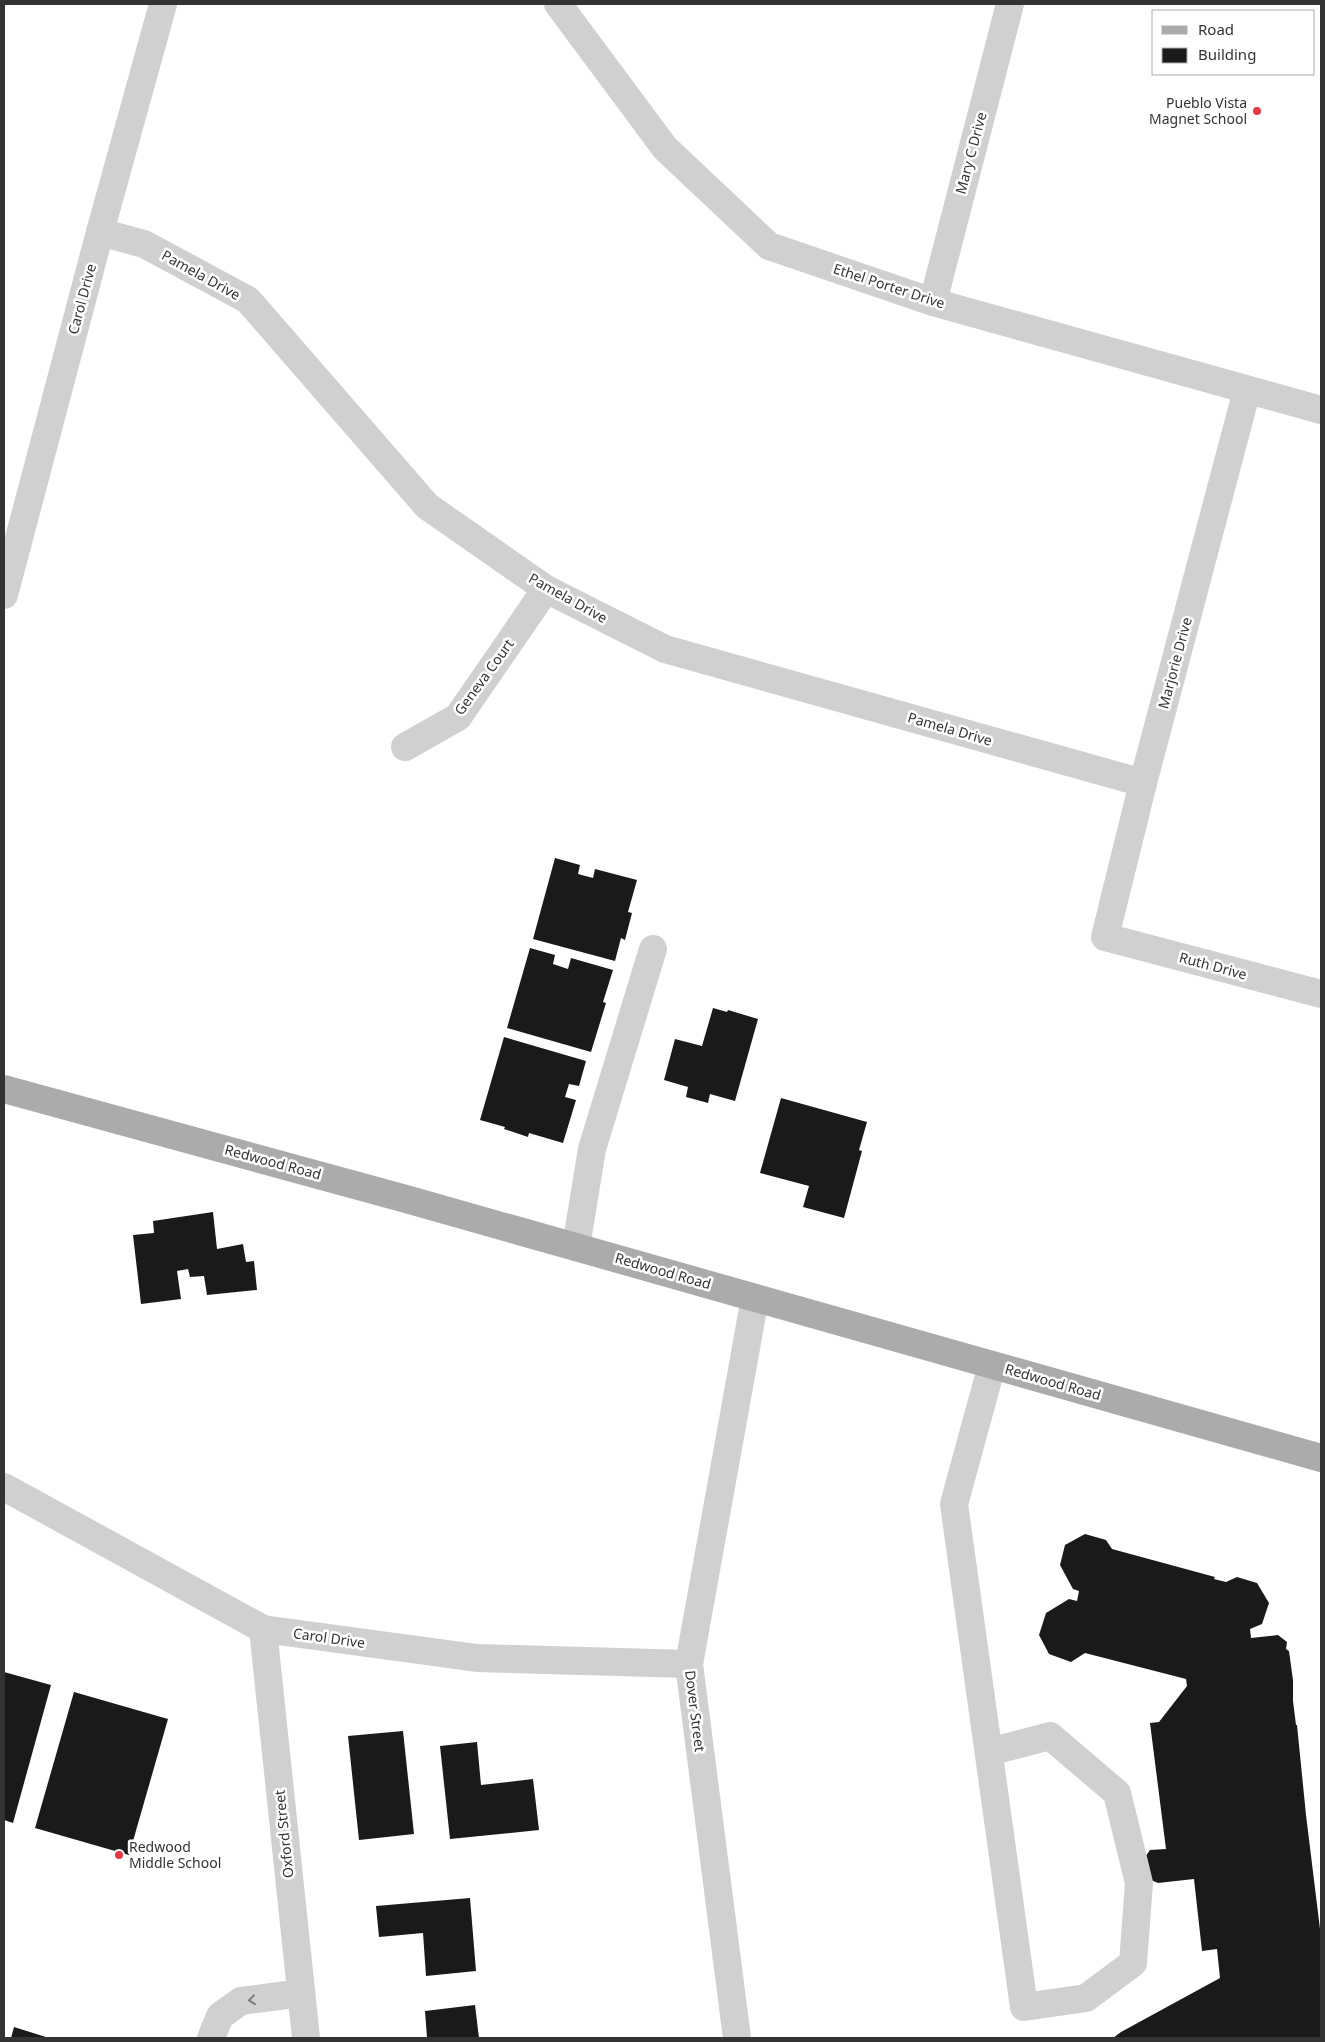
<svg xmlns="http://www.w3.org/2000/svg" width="1325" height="2042" font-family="'Noto Sans',sans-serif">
	<rect width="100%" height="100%" fill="#fff"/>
	<g fill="#1a1a1a">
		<polygon points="555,858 580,865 578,874 593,878 595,869 637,880 628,912 632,913 625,940 621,938 615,961 533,939"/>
		<polygon points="530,948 555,955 553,964 568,969 571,958 613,970 603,1002 606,1003 591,1052 507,1028"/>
		<polygon points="713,1008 727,1012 728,1010 758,1019 735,1101 710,1094 708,1103 686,1097 688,1087 664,1080 675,1039 702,1046"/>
		<polygon points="504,1037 586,1061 579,1086 569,1084 565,1097 576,1100 563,1143 529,1133 528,1137 504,1129 505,1127 480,1120"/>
		<polygon points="781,1098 867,1122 859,1150 862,1151 844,1218 803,1207 809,1186 760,1173"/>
		<polygon points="213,1212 217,1249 243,1244 246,1262 254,1261 257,1290 207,1295 204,1276 190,1277 188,1269 177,1271 181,1299 141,1304 133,1235 154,1233 153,1221"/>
		<polygon points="1085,1534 1106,1540 1112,1549 1215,1577 1214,1579 1226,1582 1237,1577 1257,1583 1269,1603 1262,1624 1250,1629 1251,1638 1278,1635 1287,1642 1286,1649 1289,1651 1293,1680 1293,1701 1296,1725 1297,1725 1306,1815 1321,1937 1321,2038 1113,2038 1121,2032 1220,1978 1217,1949 1202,1951 1194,1879 1158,1883 1146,1878 1143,1860 1150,1850 1166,1849 1150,1723 1159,1722 1187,1686 1186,1679 1085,1653 1071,1662 1049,1654 1039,1635 1046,1613 1069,1599 1077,1601 1079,1591 1073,1589 1060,1565 1065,1545"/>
		<polygon points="4,1672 51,1685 13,1823 4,1820"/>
		<polygon points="74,1692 168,1719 129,1855 35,1828"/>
		<polygon points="403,1731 414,1834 359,1840 348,1736"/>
		<polygon points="477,1742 481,1785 533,1779 539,1830 450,1839 440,1746"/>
		<polygon points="470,1898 476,1971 426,1976 423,1933 379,1937 376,1906"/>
		<polygon points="475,2005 479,2038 427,2038 425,2011"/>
		<polygon points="14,2027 49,2038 11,2038"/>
	</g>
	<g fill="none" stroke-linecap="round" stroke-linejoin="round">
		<g stroke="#d0d0d0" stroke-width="28">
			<polyline points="558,4 665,148 769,246 933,302 1321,410"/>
			<polyline points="100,232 144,244 248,300 427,506 546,589 665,649 1143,783"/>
			<polyline points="933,302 1010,4"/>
			<polyline points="1247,390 1143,783 1105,937 1321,994"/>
			<polyline points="4,595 100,232 163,4"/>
			<polyline points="405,747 458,717 546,589"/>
			<polyline points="576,1247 592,1149 653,949"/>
			<polyline points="4,1487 263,1629 477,1658 689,1664"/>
			<polyline points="263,1629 306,2038"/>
			<polyline points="989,1752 1050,1736 1117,1793 1139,1883 1133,1963 1086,1998 1024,2007 954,1504 992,1365"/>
			<polyline points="211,2038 220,2016 241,2001 301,1993"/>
			<polyline points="737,2038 689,1664 755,1298"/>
		</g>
		<polyline stroke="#ababab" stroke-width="28" points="4,1089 406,1199 1321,1458"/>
	</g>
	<defs><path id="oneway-chevron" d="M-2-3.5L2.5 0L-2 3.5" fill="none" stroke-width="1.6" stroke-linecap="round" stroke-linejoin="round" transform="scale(1.25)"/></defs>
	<use stroke="#7a7a7a" href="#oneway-chevron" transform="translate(252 2000) rotate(173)"/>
	<g fill="#e63946" stroke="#fff" stroke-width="2">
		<circle cx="1257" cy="111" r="5"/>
		<circle cx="119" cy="1855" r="5"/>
	</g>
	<g text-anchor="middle" stroke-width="5" stroke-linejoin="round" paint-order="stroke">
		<g font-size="14" fill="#333" stroke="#fff" text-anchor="end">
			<text x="1247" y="108">Pueblo Vista<tspan x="1247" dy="16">Magnet School</tspan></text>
			<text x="129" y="1852" text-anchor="start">Redwood<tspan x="129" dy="16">Middle School</tspan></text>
		</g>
		<g font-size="14" fill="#333" stroke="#fff">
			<text transform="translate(971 153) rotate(-75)" y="5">Mary C Drive</text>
			<text transform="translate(201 275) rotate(29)" y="5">Pamela Drive</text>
			<text transform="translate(889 286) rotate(18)" y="5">Ethel Porter Drive</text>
			<text transform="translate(82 299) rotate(-75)" y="5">Carol Drive</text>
			<text transform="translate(568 598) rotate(29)" y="5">Pamela Drive</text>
			<text transform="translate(1175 663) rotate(-75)" y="5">Marjorie Drive</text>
			<text transform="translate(484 677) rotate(-54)" y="5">Geneva Court</text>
			<text transform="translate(950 729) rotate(16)" y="5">Pamela Drive</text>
			<text transform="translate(1213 966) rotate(15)" y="5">Ruth Drive</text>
			<text transform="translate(273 1162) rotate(15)" y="5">Redwood Road</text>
			<text transform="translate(663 1271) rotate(16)" y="5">Redwood Road</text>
			<text transform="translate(1053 1382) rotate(16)" y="5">Redwood Road</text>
			<text transform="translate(329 1638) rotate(8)" y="5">Carol Drive</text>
			<text transform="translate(695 1711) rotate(83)" y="5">Dover Street</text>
			<text transform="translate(284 1834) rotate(-96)" y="5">Oxford Street</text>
		</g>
	</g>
	<rect width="1325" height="2042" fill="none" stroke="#333333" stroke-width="10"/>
	<rect x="1152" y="10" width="162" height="65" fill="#ffffff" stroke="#adadad"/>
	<rect x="1162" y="26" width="25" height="8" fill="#ababab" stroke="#adadad"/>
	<text x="1198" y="35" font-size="15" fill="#333333">Road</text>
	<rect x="1162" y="48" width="25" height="15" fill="#1a1a1a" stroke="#adadad"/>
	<text x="1198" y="60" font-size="15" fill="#333333">Building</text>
</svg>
